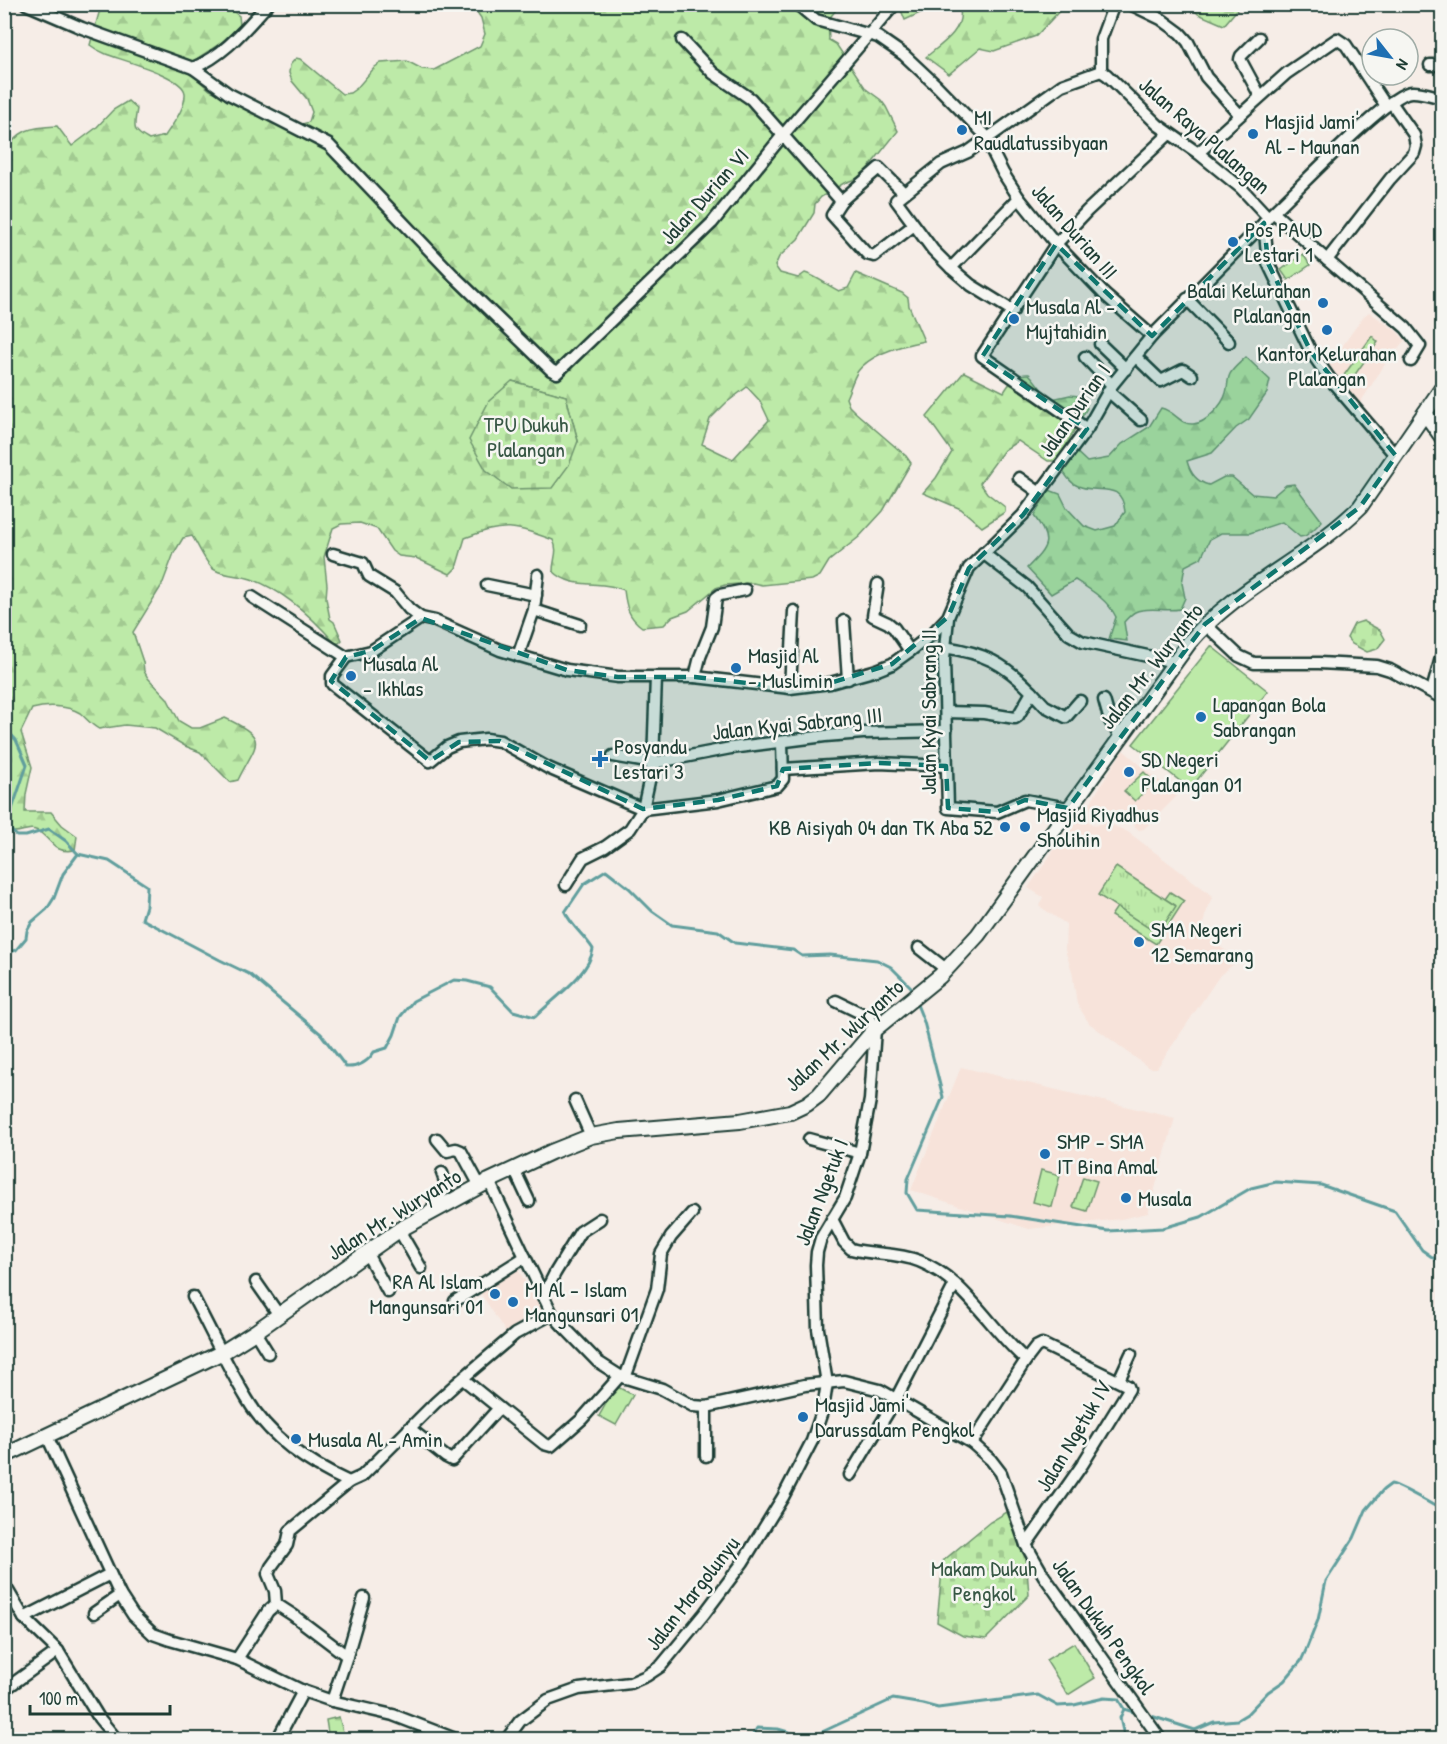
<svg xmlns="http://www.w3.org/2000/svg" width="1447" height="1744" font-family="'Patrick Hand',sans-serif">
	<defs>
		<pattern id="forest-firs" width="22" height="20" patternUnits="userSpaceOnUse" patternTransform="scale(1.5)"><rect width="22" height="20" fill="#bdeaa8"/><path d="M5 1l3.5 6h-7zM16 11l3.5 6h-7z" fill="#a2ca91"/></pattern>
		<pattern id="cemetery-stones" width="16" height="16" patternUnits="userSpaceOnUse" patternTransform="scale(1.5)"><rect width="16" height="16" fill="#bdeaa8"/><path d="M2 7V4a2 2 0 0 1 4 0v3zM10 15v-3a2 2 0 0 1 4 0v3z" fill="#a2ca91"/></pattern>
		<pattern id="park-tufts" width="24" height="20" patternUnits="userSpaceOnUse" patternTransform="scale(1.5)"><rect width="24" height="20" fill="#bdeaa8"/><path d="M3 7l-1-3M5 7V3M7 7l1-3M15 17l-1-3M17 17v-4M19 17l1-3" fill="none" stroke="#a2ca91"/></pattern>
	</defs>
	<rect width="100%" height="100%" fill="#f6ede7"/>
	<filter id="ink" filterUnits="userSpaceOnUse"><feTurbulence type="fractalNoise" baseFrequency=".0167" numOctaves="2"/><feDisplacementMap in="SourceGraphic" scale="12" xChannelSelector="R" yChannelSelector="G"/><feConvolveMatrix kernelMatrix="1 2 1 2 8 2 1 2 1" color-interpolation-filters="sRGB"/></filter>
	<g filter="url(#ink)">
		<g fill="#f7e3da">
			<polygon points="1369,312 1395,330 1405,340 1387,361 1360,403 1326,369 1363,317"/>
			<polygon points="1123,750 1177,796 1144,829 1139,830 1124,817 1116,817 1106,807 1098,815 1088,806"/>
			<polygon points="1078,815 1095,826 1105,822 1128,832 1213,896 1205,916 1202,934 1239,960 1220,975 1157,1068 1149,1068 1089,1023 1077,1004 1072,971 1065,950 1066,924 1039,906 1043,897 1028,888"/>
			<polygon points="961,1067 1175,1118 1148,1213 1121,1219 1029,1229 911,1190"/>
			<polygon points="517,1268 545,1313 508,1336 480,1292"/>
		</g>
		<g fill="#bdeaa8" stroke="#6e946e" stroke-width="1.5">
			<polygon points="1303,254 1310,265 1288,280 1281,270"/>
			<polygon points="1372,336 1378,342 1349,383 1342,378"/>
			<polygon points="1211,646 1268,691 1190,789 1133,744"/>
			<polygon points="1144,772 1154,782 1135,801 1124,791"/>
			<polygon points="1170,892 1184,901 1156,944 1111,916 1117,907 1158,933 1175,905 1165,899"/>
			<polygon points="1041,1170 1060,1175 1052,1207 1033,1202"/>
			<polygon points="1083,1177 1097,1181 1087,1211 1073,1207"/>
			<polygon points="616,1386 633,1395 616,1425 599,1416"/>
			<polygon points="1074,1643 1095,1678 1068,1695 1046,1660"/>
		</g>
		<g fill="url(#forest-firs)" stroke="#6e946e" stroke-width="1.5" fill-rule="evenodd">
			<path d="M104,5h121l14,11 1,9 -19,18 -23,15v22l12,10 86,36 13,-4 3,-10 -5,-13 -15,-18 -3,-8 1,-8 6,-7 4,1 42,35 8,-1 7,-5 18,-21 6,-4 26,-2 15,8 12,1 46,-24 5,-12 -4,-16 -9,-13h375l-8,1 -11,14 1,20 7,4 30,45 15,11 5,7 12,24 -37,46 -17,6 -23,14 -6,7 -1,9 -16,26 -19,18 -4,9 5,7 18,5 7,-5c9,2 24,13 34,18l9,-3 8,-15 46,20 6,5 1,8 15,35c-21,4 -52,12 -66,30 -5,7 -8,19 -12,27l3,8 6,6 51,44 5,7 -28,48 -24,26 -30,24 -9,15 -8,4 -50,5 -9,-2 -28,2 -9,3 -28,23 -16,6 -8,8 -22,2c-14,-10 -16,-21 -18,-37 -24,-11 -51,1 -71,-19 0,-13 6,-19 0,-31 -38,-14 -49,-18 -88,-2l-9,30 -6,6 -34,-16 -17,-2 -7,-5 -15,-22 -17,-6 -19,1 -8,4 -9,29 3,28 -1,13 4,21 4,3 8,18 -3,3h-4c-22,-25 -52,-53 -84,-64 -11,-4 -26,-3 -36,-9 -8,-3 -17,-26 -23,-34l-9,2 -9,15 -12,32 -29,47 10,30 1,9 4,7 19,20 12,23 12,7h9l25,-10c46,21 31,25 13,62l-8,2 -30,-30 -15,-6 -30,-18 -30,-3 -26,4c-8,-4 -13,-11 -19,-16 -13,-8 -34,-8 -48,-4l-11,23 11,35 -6,27 -1,18h26l11,13 15,11 -2,14c-21,4 -22,-9 -37,-19 -8,-5 -16,2 -25,1 -3,0 -6,-3 -8,-4l-1,-47 8,-22 -1,-8 -7,-8 1,-589c12,-25 26,-27 52,-28l15,20 24,-18 17,-18 15,-9 9,8c-3,19 -6,21 12,31l16,-4c7,-11 21,-28 20,-43 -2,-17 -64,-33 -79,-39 -5,-2 -11,-5 -16,-9l9,-32zM512,381l54,15 12,45zM747,387l13,14 9,19 -36,39 -31,-15 8,-25 16,-16z"/>
			<polygon points="899,5 937,5 905,20"/>
			<path d="M951,5l114,-1v1l-29,31 -42,15 -14,-3 -31,26 -23,-17c14,-12 38,-26 34,-47z"/>
			<polygon points="1190,5 1241,5 1224,25 1198,14"/>
			<path d="M1246,357l24,23 -3,13 -18,26 -13,9 -24,25 -25,8c3,12 10,21 22,24l15,-8h8l20,17 21,2 13,-11 8,-1 28,37 -9,9 -8,6 -5,1 -18,-15 -32,11h-29l-11,6 -9,19 -16,8 -3,17 3,15 -5,11c-14,3 -33,-3 -45,3 -4,2 -8,7 -11,10l3,19 -18,-2 7,-22c-8,-17 -25,-27 -41,-37l-24,14 -24,-26c21,-21 26,-27 7,-52l15,-26 11,4 7,14 17,18 13,5 18,-5 10,-14c-3,-33 -27,-17 -47,-26 -10,-4 -16,-17 -22,-25h-8l-30,-20 -14,9 -24,33 7,10 18,14v5l-23,15 -21,-18 -38,-16 13,-15 16,-26 -25,-35 37,-45 40,20c6,-10 13,-19 25,-18 9,9 13,19 23,25l18,-4 9,1 8,12 -20,35 20,19 22,-4 13,-14 27,-17 12,-19c14,3 19,17 32,16 13,0 30,-20 33,-31 2,-6 1,-13 4,-19 3,-6 11,-12 16,-17z"/>
			<polygon points="339,1717 345,1739 329,1739 326,1720"/>
		</g>
		<g fill="url(#cemetery-stones)" stroke="#6e946e" stroke-width="1.5">
			<polygon points="512,381 566,396 578,441 569,465 552,488 511,489 486,470 469,440 489,401"/>
			<polygon points="1363,621 1380,630 1385,639 1377,649 1367,652 1352,644 1347,638 1354,624"/>
			<polygon points="1007,1512 1026,1556 1029,1595 986,1639 963,1636 937,1622 943,1561 990,1522"/>
		</g>
		<polygon fill="url(#park-tufts)" stroke="#6e946e" stroke-width="1.5" points="1116,867 1176,906 1158,934 1098,895"/>
		<g fill="none" stroke-linecap="round" stroke-linejoin="round">
			<g stroke="#609e9d" stroke-width="3">
				<polyline points="4,727 16,740 27,765 8,821 10,830 17,836 26,836 49,829 66,841 78,854"/>
				<path d="M4,954l12,-4 10,-12 1,-7 5,-9 15,-13 7,-11 9,-24 15,-20 31,7 38,25 -1,20 -4,13 78,41 29,14 72,60 25,33c11,1 22,-5 28,-15l13,-4 7,-13 6,-18 13,-16 41,-21 13,1 23,6 23,24 22,6c18,-18 55,-43 58,-68 -10,-15 -20,-21 -28,-37l19,-28 22,-14 23,18 23,23 20,14 46,6 17,12 58,7 9,6 28,-1 47,5 14,7 20,20 2,6"/>
				<polyline points="916,1002 924,1022 943,1097 908,1179 907,1193 917,1210 1010,1216 1108,1231 1163,1228 1201,1217 1251,1188 1276,1182 1321,1185 1395,1211 1422,1250 1442,1264"/>
				<polyline points="1124,1709 1137,1713"/>
				<path d="M1148,1715l47,15 19,-8 23,-2 10,-6 21,-22 16,-11 17,-20 5,-11 12,-30 8,-39 28,-43 12,-28 17,-20 8,-6c8,1 42,21 51,26"/>
				<polyline points="750,1740 757,1728 778,1729 809,1738 893,1699 923,1704 938,1708 1038,1695 1058,1706 1074,1705 1104,1698 1118,1699 1124,1709 1120,1718 1125,1740"/>
			</g>
			<defs>
				<g id="minor">
					<polyline points="26,4 82,28 193,68 229,94 329,145 455,277 551,370 557,373 712,223 783,135 895,4"/>
					<polyline points="797,4 816,20 878,37 904,55 937,86 988,138 1062,85 1101,71 1107,75 1158,125 1198,153 1241,188 1268,217 1264,223 1268,263 1311,352 1330,379 1396,456"/>
					<polyline points="1130,4 1161,19 1180,33 1188,42 1206,77 1239,114"/>
					<polyline points="1259,38 1241,56 1240,59 1260,96"/>
					<polyline points="682,40 713,73 751,99 841,201 832,215 867,254 874,256 914,225"/>
					<polyline points="1430,65 1442,65"/>
					<path d="M193,68c32,-13 52,-39 75,-64"/>
					<polyline points="1101,71 1101,39 1114,4"/>
					<polyline points="988,138 986,139 1003,173 1019,198 1056,244 1105,295 1152,336"/>
					<polyline points="986,139 968,152 941,164 896,200 933,250 951,268 971,285 1013,311"/>
					<polyline points="1198,153 1287,73 1337,39 1346,45 1386,106"/>
					<polyline points="841,201 879,168 904,193"/>
					<polyline points="1274,213 1327,260 1406,328 1420,346 1411,361"/>
					<path d="M1268,217c23,-20 120,-124 143,-125 10,-1 22,4 31,6"/>
					<polyline points="1327,260 1390,179 1414,153 1416,146 1414,135 1391,102"/>
					<polyline points="951,268 1019,198"/>
					<polyline points="1187,299 1229,342"/>
					<polyline points="1100,344 1126,369"/>
					<polyline points="1085,357 1112,385"/>
					<polyline points="1136,357 1161,381 1183,370 1192,376"/>
					<polyline points="1108,391 1141,420"/>
					<polyline points="1087,429 982,356 1056,244 1087,211 1169,134"/>
					<polyline points="1019,478 1040,493"/>
					<polyline points="983,553 1027,587 1069,634 1083,642 1175,662"/>
					<polyline points="333,554 363,563 369,576 395,592 409,609 421,618 435,621 500,650 567,670 618,677 695,677 790,688 830,683 877,670 892,664 910,651 931,635 948,617 969,568 1023,515 1087,429 1112,385 1152,336 1264,223"/>
					<polyline points="878,584 873,616 888,623 894,628 910,651"/>
					<polyline points="487,585 536,595"/>
					<polyline points="252,597 346,657 371,651 421,618"/>
					<polyline points="534,610 580,625"/>
					<polyline points="948,618 944,659 948,808 997,812 1025,800 1068,808"/>
					<polyline points="844,621 848,679"/>
					<polyline points="1205,624 1239,656 1254,663 1319,663 1377,666 1390,670 1442,698"/>
					<path d="M944,647c40,6 60,16 88,45"/>
					<polyline points="518,656 534,610 538,575"/>
					<polyline points="346,657 332,676 332,684 430,761 447,747 459,742 486,739 500,741 548,768 643,809"/>
					<polyline points="695,677 700,657 712,627 716,598 720,595 745,590"/>
					<polyline points="790,688 794,611"/>
					<polyline points="1432,691 1442,654"/>
					<polyline points="1104,700 1110,721 1121,738"/>
					<polyline points="946,712 984,713 1015,718 1018,716 1032,692 1045,706 1066,717 1080,701"/>
					<polyline points="613,756 653,763 731,748 825,736 863,733 946,731"/>
					<polyline points="783,769 879,763 946,766"/>
					<polyline points="643,809 718,800 777,786 783,779 782,743"/>
					<polyline points="566,885 583,858 605,847 630,829 643,809 653,763 656,677"/>
					<polyline points="919,948 947,970"/>
					<polyline points="575,1100 591,1136"/>
					<polyline points="437,1139 447,1151 456,1149 461,1151 480,1186"/>
					<polyline points="809,1139 860,1153"/>
					<polyline points="514,1169 529,1201"/>
					<polyline points="489,1181 552,1314 562,1325 598,1362 620,1376 662,1389 693,1406 706,1407 805,1385 844,1381 880,1390 972,1443 991,1460 1001,1473 1026,1545 1044,1576 1161,1740"/>
					<polyline points="431,1211 437,1199 447,1187 442,1173"/>
					<path d="M832,1219l12,23 7,7c22,6 46,3 68,12 46,18 71,68 107,99"/>
					<polyline points="399,1230 421,1268"/>
					<polyline points="366,1252 388,1292"/>
					<polyline points="256,1282 279,1315"/>
					<path d="M193,1297c18,34 34,69 54,102 23,39 62,65 102,83l13,-6 73,-73 21,-19 59,-50 37,-20"/>
					<polyline points="543,1297 555,1273 580,1232 600,1219"/>
					<polyline points="455,1301 525,1257"/>
					<polyline points="255,1332 268,1353"/>
					<polyline points="625,1378 657,1289 661,1254 671,1237 692,1213"/>
					<polyline points="463,1379 544,1444 551,1446 582,1419 620,1376"/>
					<polyline points="1119,1380 1131,1354"/>
					<polyline points="409,1428 446,1457 452,1460 498,1409"/>
					<polyline points="47,1436 120,1595 133,1615 153,1634 170,1640 237,1659 303,1691 332,1701 393,1715 458,1740"/>
					<polyline points="972,1443 1026,1360 1036,1347 1042,1344 1128,1386 1129,1389 1082,1465 1026,1545"/>
					<polyline points="706,1456 706,1407"/>
					<polyline points="850,1475 896,1399 955,1284"/>
					<polyline points="4,1584 24,1618 58,1651 99,1718 117,1740"/>
					<polyline points="276,1604 275,1591 268,1574 271,1567 287,1545 290,1531 349,1482"/>
					<polyline points="94,1613 120,1595"/>
					<polyline points="24,1618 110,1574"/>
					<polyline points="347,1656 364,1598"/>
					<polyline points="237,1659 268,1611 276,1604 293,1615 347,1656 332,1701"/>
					<polyline points="4,1690 58,1651"/>
					<polyline points="277,1740 303,1691"/>
					<polyline points="506,1740 520,1721 548,1700 579,1689 630,1683 646,1676 661,1666 704,1614 743,1562 783,1497 812,1441 823,1409 827,1383 818,1329 816,1265 817,1252 821,1238 845,1198 860,1153 870,1100 875,1029 869,1017 836,1001"/>
				</g>
				<g id="major">
					<polyline points="1425,413 1442,437"/>
					<path d="M4,1456l219,-104 32,-20 144,-102 90,-49 62,-29 40,-16 28,-5 121,-10 50,-9 17,-8 12,-9 56,-66 65,-53 38,-41 211,-292c48,-57 119,-84 171,-136l82,-119"/>
				</g>
			</defs>
			<use href="#minor" stroke="#1f3d34" stroke-width="15"/>
			<use href="#major" stroke="#1f3d34" stroke-width="18"/>
			<use href="#minor" stroke="#f6f6f2" stroke-width="10"/>
			<use href="#major" stroke="#f6f6f2" stroke-width="14"/>
		</g>
	</g>
	<path fill="#0f766e" fill-opacity="0.2" stroke="#0f766e" stroke-width="4.5" stroke-dasharray="12 8" stroke-linejoin="round" d="M1264,223l4,40 43,89 85,104 -36,51 -155,117 -137,184 -43,-8 -28,12 -49,-4 -2,-42 -67,-3 -96,6 -6,17 -59,14 -75,9 -143,-68 -41,1 -29,19 -99,-80 15,-24 25,-6 50,-33 146,52 51,7h77l95,11 40,-5 62,-19 56,-47 21,-49 54,-53 64,-86 -105,-72 74,-113 96,92z"/>
	<g fill="#1f6fb2" stroke="#f6f6f2" stroke-width="2">
		<circle cx="962" cy="130" r="6"/>
		<circle cx="1253" cy="134" r="6"/>
		<circle cx="1233" cy="242" r="6"/>
		<circle cx="1323" cy="303" r="6"/>
		<circle cx="1014" cy="319" r="6"/>
		<circle cx="1327" cy="330" r="6"/>
		<circle cx="736" cy="668" r="6"/>
		<circle cx="351" cy="676" r="6"/>
		<circle cx="1201" cy="717" r="6"/>
		<path d="M597 750h6v6h6v6h-6v6h-6v-6h-6v-6h6z"/>
		<circle cx="1129" cy="772" r="6"/>
		<circle cx="1005" cy="827" r="6"/>
		<circle cx="1025" cy="827" r="6"/>
		<circle cx="1139" cy="942" r="6"/>
		<circle cx="1045" cy="1154" r="6"/>
		<circle cx="1126" cy="1198" r="6"/>
		<circle cx="495" cy="1294" r="6"/>
		<circle cx="513" cy="1302" r="6"/>
		<circle cx="803" cy="1417" r="6"/>
		<circle cx="296" cy="1439" r="6"/>
	</g>
	<g text-anchor="middle" stroke-width="5" stroke-linejoin="round" paint-order="stroke">
		<g font-size="22" fill="#1f3d34" stroke="#f6f6f2" text-anchor="start">
			<text x="974" y="125">MI<tspan x="974" dy="25">Raudlatussibyaan</tspan></text>
			<text x="1265" y="129">Masjid Jami'<tspan x="1265" dy="25">Al - Maunan</tspan></text>
			<text x="1245" y="237">Pos PAUD<tspan x="1245" dy="25">Lestari 1</tspan></text>
			<text x="1311" y="298" text-anchor="end">Balai Kelurahan<tspan x="1311" dy="25">Plalangan</tspan></text>
			<text x="1026" y="314">Musala Al -<tspan x="1026" dy="25">Mujtahidin</tspan></text>
			<text x="1327" y="361" text-anchor="middle">Kantor Kelurahan<tspan x="1327" dy="25">Plalangan</tspan></text>
			<text x="748" y="663">Masjid Al<tspan x="748" dy="25">- Muslimin</tspan></text>
			<text x="363" y="671">Musala Al<tspan x="363" dy="25">- Ikhlas</tspan></text>
			<text x="1213" y="712">Lapangan Bola<tspan x="1213" dy="25">Sabrangan</tspan></text>
			<text x="614" y="754">Posyandu<tspan x="614" dy="25">Lestari 3</tspan></text>
			<text x="1141" y="767">SD Negeri<tspan x="1141" dy="25">Plalangan 01</tspan></text>
			<text x="1037" y="822">Masjid Riyadhus<tspan x="1037" dy="25">Sholihin</tspan></text>
			<text x="993" y="835" text-anchor="end">KB Aisiyah 04 dan TK Aba 52</text>
			<text x="1151" y="937">SMA Negeri<tspan x="1151" dy="25">12 Semarang</tspan></text>
			<text x="1057" y="1149">SMP - SMA<tspan x="1057" dy="25">IT Bina Amal</tspan></text>
			<text x="1138" y="1206">Musala</text>
			<text x="483" y="1289" text-anchor="end">RA Al Islam<tspan x="483" dy="25">Mangunsari 01</tspan></text>
			<text x="525" y="1297">MI Al - Islam<tspan x="525" dy="25">Mangunsari 01</tspan></text>
			<text x="815" y="1412">Masjid Jami'<tspan x="815" dy="25">Darussalam Pengkol</tspan></text>
			<text x="308" y="1447">Musala Al - Amin</text>
		</g>
		<g font-size="22" fill="#1f3d34" stroke="#f6f6f2">
			<text transform="translate(1205 135) rotate(41)" y="8">Jalan Raya Plalangan</text>
			<text transform="translate(704 196) rotate(-48)" y="8">Jalan Durian VI</text>
			<text transform="translate(1075 231) rotate(49)" y="8">Jalan Durian III</text>
			<text transform="translate(1074 410) rotate(-55)" y="8">Jalan Durian I</text>
			<text transform="translate(1151 666) rotate(-52)" y="8">Jalan Mr. Wuryanto</text>
			<text transform="translate(928 712) rotate(-90)" y="8">Jalan Kyai Sabrang II</text>
			<text transform="translate(797 723) rotate(-6)" y="8">Jalan Kyai Sabrang III</text>
			<text transform="translate(844 1035) rotate(-43)" y="8">Jalan Mr. Wuryanto</text>
			<text transform="translate(821 1192) rotate(-69)" y="8">Jalan Ngetuk I</text>
			<text transform="translate(394 1214) rotate(-32)" y="8">Jalan Mr. Wuryanto</text>
			<text transform="translate(1073 1436) rotate(-59)" y="8">Jalan Ngetuk IV</text>
			<text transform="translate(692 1593) rotate(-52)" y="8">Jalan Margolunyu</text>
			<text transform="translate(1104 1626) rotate(55)" y="8">Jalan Dukuh Pengkol</text>
		</g>
		<g font-size="22" fill="#375745" stroke="#f6f6f2">
			<text x="526" y="432">TPU Dukuh<tspan x="526" dy="25">Plalangan</tspan></text>
			<text x="984" y="1576">Makam Dukuh<tspan x="984" dy="25">Pengkol</tspan></text>
		</g>
	</g>
	<rect width="1447" height="1744" fill="none" stroke="#f6f6f2" stroke-width="24"/>
	<rect x="12" y="12" width="1423" height="1720" fill="none" stroke="#1f3d34" stroke-width="2" filter="url(#ink)"/>
	<g transform="translate(1390 57) rotate(121)"><circle r="28" fill="#f6f6f2" stroke="#a0aca6" stroke-width="1.5"/>
	<path d="M0-4.5L10 22L0 15L-10 22Z" fill="#1f6fb2"/>
	<text y="-9" font-size="16" font-weight="bold" text-anchor="middle" fill="#1f3d34">N</text>
	</g>
	<path d="M30 1705v9h140v-9" fill="none" stroke="#1f3d34" stroke-width="3"/>
	<text x="39" y="1705" font-size="18" fill="#1f3d34" stroke="#f6f6f2" stroke-width="4.5" paint-order="stroke">100 m</text>
</svg>
